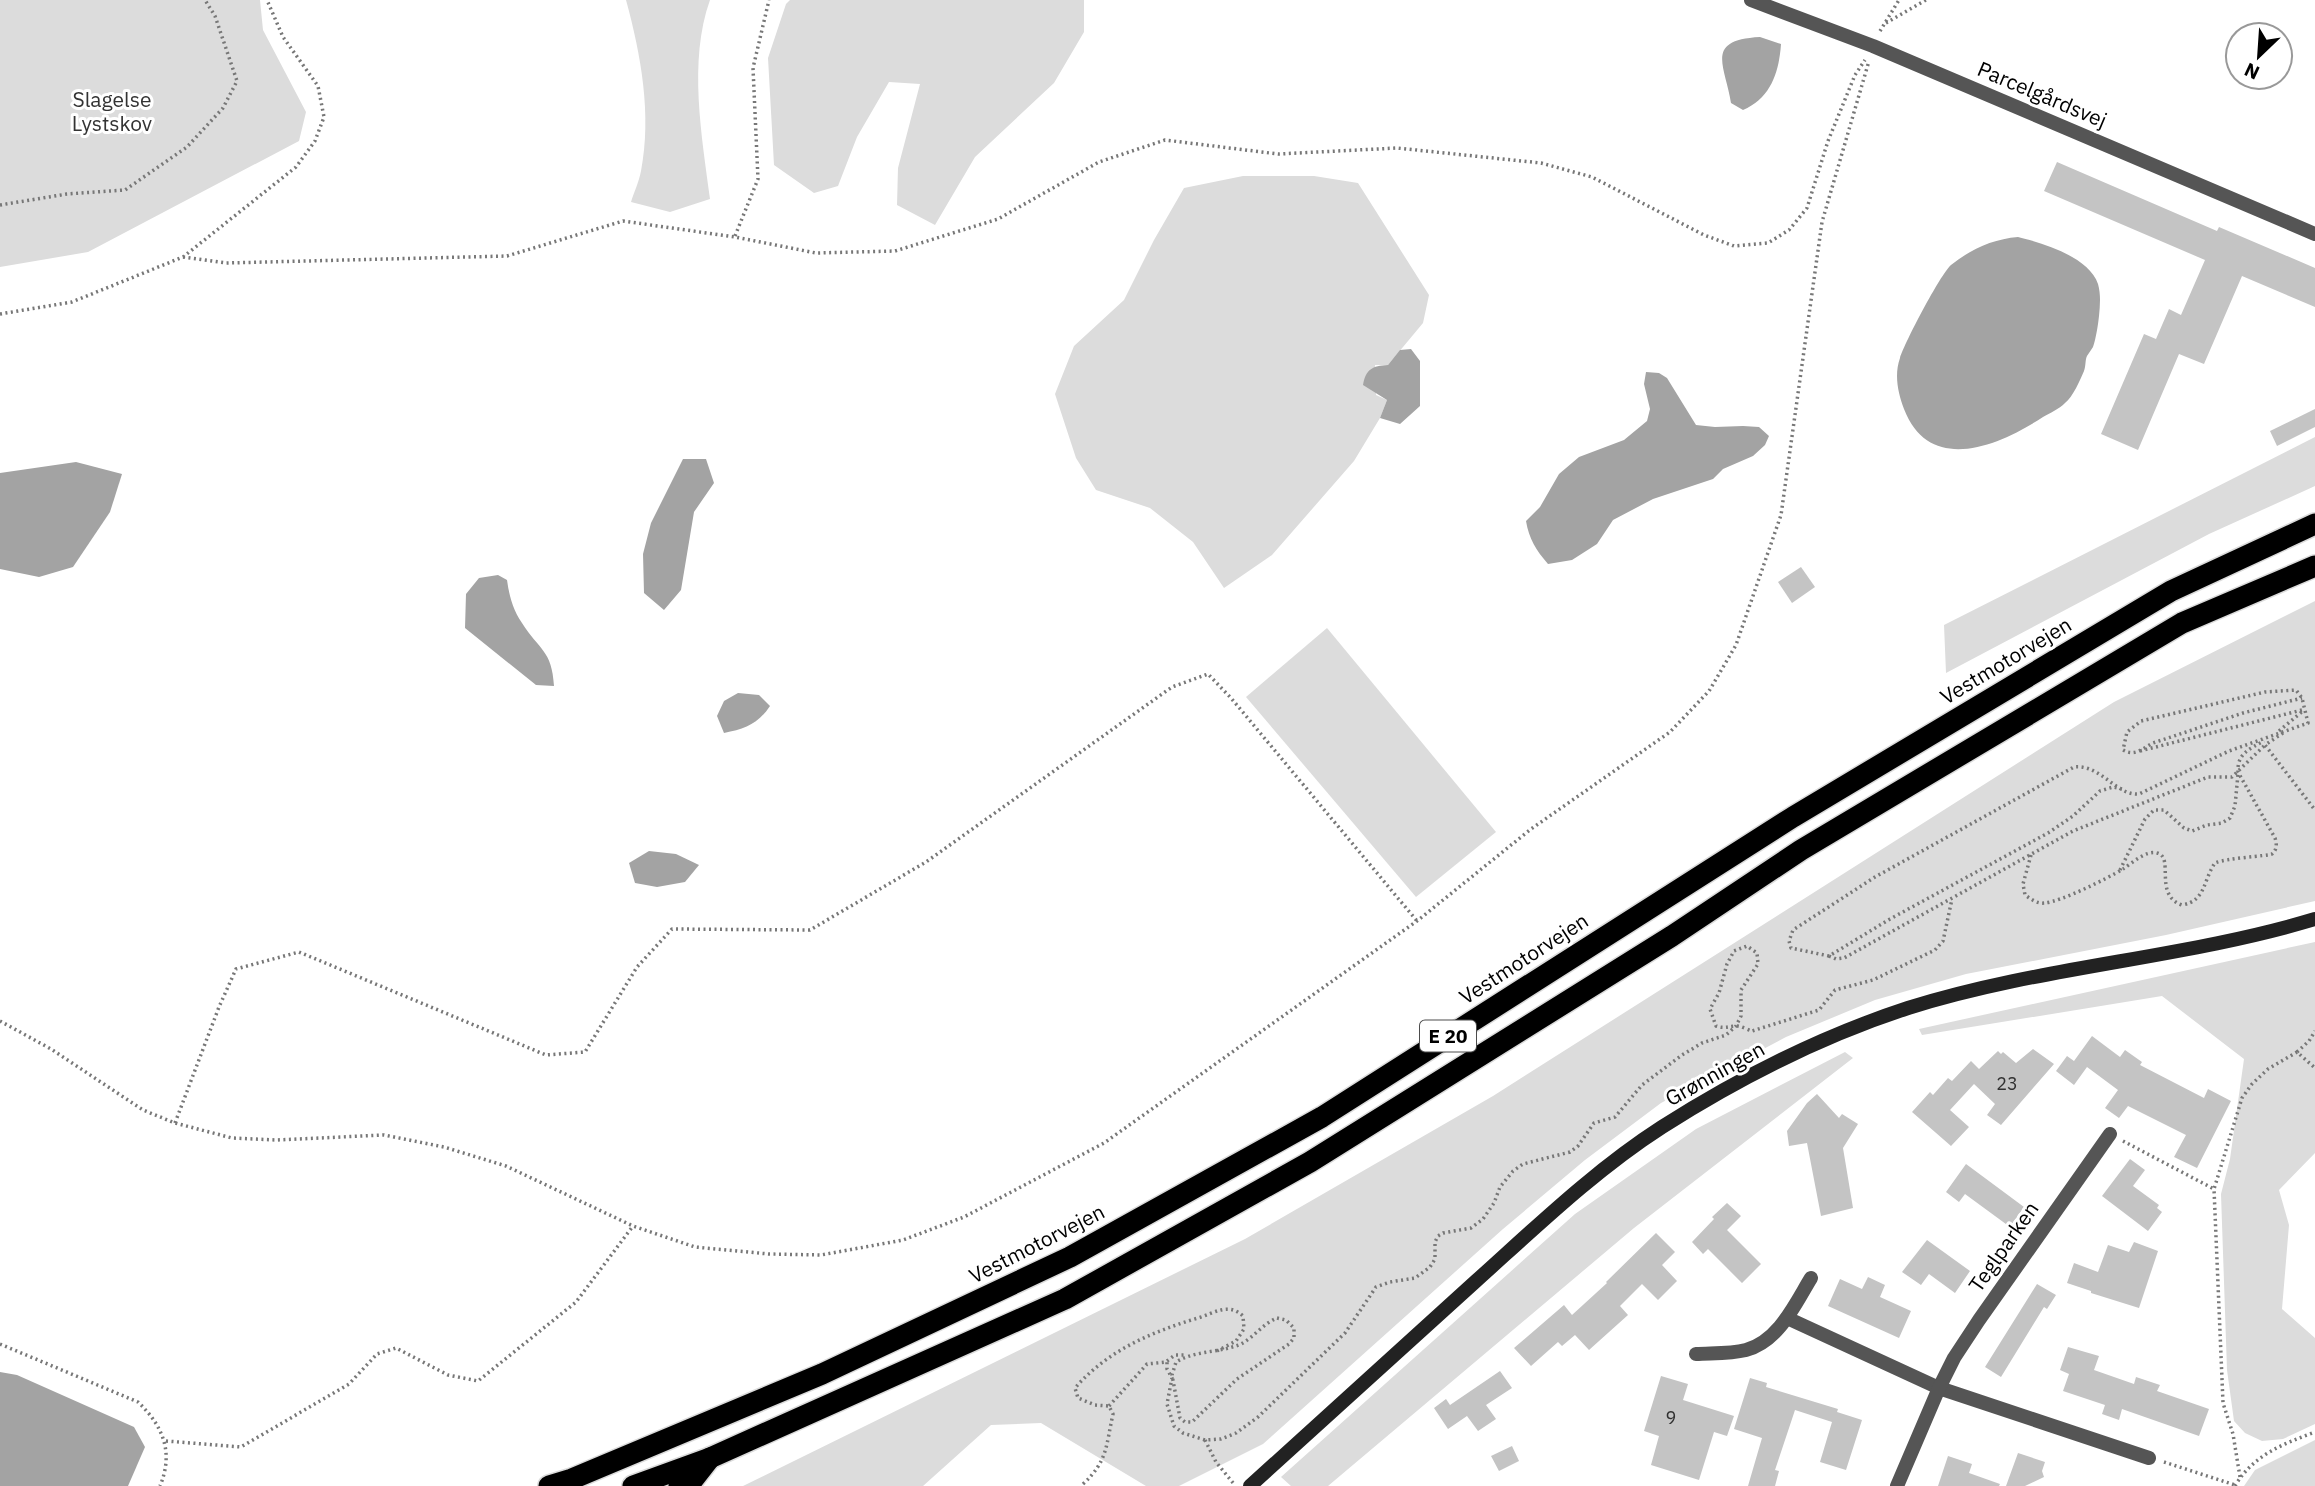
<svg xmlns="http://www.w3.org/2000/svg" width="2315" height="1486" font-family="'IBM Plex Sans',sans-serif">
	<rect width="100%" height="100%" fill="#fff"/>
	<g fill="#dcdcdc">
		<polygon points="0,0 260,0 263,30 306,112 299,141 88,252 0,267"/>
		<path d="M626,0h84c-22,61 -8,137 0,199l-40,13 -39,-10c3,-10 8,-20 10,-31 11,-56 0,-116 -15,-171z"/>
		<polygon points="790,0 1084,0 1084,32 1054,83 975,157 935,225 897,205 898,168 920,84 889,82 857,137 838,186 814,193 774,165 768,58 786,4"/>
		<polygon points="1243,176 1314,176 1358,183 1429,295 1423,323 1388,365 1375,365 1376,395 1387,400 1380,418 1354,461 1272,555 1224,588 1193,542 1150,508 1096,490 1076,458 1055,394 1074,346 1124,300 1154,240 1184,188"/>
		<polygon points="2315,437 2315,486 2209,534 1946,673 1944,625"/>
		<polygon points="2315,601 2315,901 2166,935 1966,974 1875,1000 1786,1037 1661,1103 1585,1160 1503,1229 1263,1444 1179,1486 1146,1486 1041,1423 991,1425 923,1486 743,1486 1245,1239 1493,1096 2114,702"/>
		<polygon points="1327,628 1496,832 1416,897 1246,697"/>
		<polygon points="2315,942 2315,1153 2279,1190 2289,1225 2282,1309 2315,1338 2315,1424 2283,1439 2262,1441 2245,1433 2234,1421 2227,1370 2221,1194 2230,1159 2244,1059 2162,996 1922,1035 1919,1029"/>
		<polygon points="1845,1052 1853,1058 1634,1228 1328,1486 1291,1486 1281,1477 1575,1214 1696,1129"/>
		<polygon points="2315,1440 2315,1486 2244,1486 2255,1470"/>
	</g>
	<g fill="#a3a3a3">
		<path d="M1760,37l21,7c-2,28 -10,54 -38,66l-12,-7c-6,-38 -27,-63 29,-66z"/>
		<path d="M2018,237c25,6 71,20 80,47 3,11 2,21 1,32 -1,9 -3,22 -6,31 -2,3 -4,6 -6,9 -2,4 -1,10 -3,15 -4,9 -11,26 -19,32 -6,6 -15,10 -22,14 -43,28 -113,59 -139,-8 -6,-16 -10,-34 -4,-51 5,-16 40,-83 51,-93 20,-16 42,-26 67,-28z"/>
		<path d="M1411,349l9,12v45l-20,18 -20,-6 7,-18 -24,-15c3,-16 9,-19 25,-20l12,-15z"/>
		<path d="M1646,372l13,1 8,5 29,47 19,2 28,-1 16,1 10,9 -4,9 -12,11 -30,13 -10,10 -60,20 -40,21 -16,24 -25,16 -24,4c-12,-14 -19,-25 -22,-43l14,-14 19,-33 20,-17 45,-17 23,-19 3,-12 -6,-25z"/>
		<polygon points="683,459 706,459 714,483 694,512 681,590 664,610 644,593 643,554 651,523"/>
		<polygon points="76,462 122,474 110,512 73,567 39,577 0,569 0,473"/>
		<path d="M498,575l9,5c2,15 6,30 15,43 17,27 30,27 32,63l-18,-1 -71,-57 1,-34 13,-16z"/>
		<path d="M738,693l21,2 11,11c-12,18 -25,23 -46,27l-7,-17 7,-15z"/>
		<polygon points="649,851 676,854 699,865 685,882 657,887 635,883 629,863"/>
		<polygon points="0,1372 17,1375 134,1427 145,1447 128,1486 0,1486"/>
	</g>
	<g fill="#c4c4c4">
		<polygon points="2057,162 2217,231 2219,227 2315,268 2315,307 2242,276 2204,364 2179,354 2138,450 2101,434 2144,334 2156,339 2169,309 2181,315 2205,260 2044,191"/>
		<polygon points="2315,409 2315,427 2277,446 2270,431"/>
		<polygon points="1801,567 1815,587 1792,603 1778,582"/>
		<polygon points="2092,1036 2120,1057 2125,1050 2142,1062 2140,1065 2204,1098 2208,1089 2231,1101 2197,1168 2174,1157 2186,1135 2128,1106 2119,1118 2105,1108 2118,1090 2087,1067 2074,1085 2056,1071 2067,1056 2074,1061"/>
		<polygon points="2033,1049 2054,1064 2001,1125 1987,1115 1995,1104 1974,1084 1950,1110 1969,1127 1951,1146 1912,1112 1930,1092 1933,1095 1948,1078 1952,1081 1971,1061 1979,1069 1998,1051 2001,1054 2003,1052 2016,1063"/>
		<polygon points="1817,1094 1839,1118 1842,1114 1858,1124 1843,1148 1853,1208 1821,1216 1807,1143 1789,1146 1787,1131 1807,1103"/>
		<polygon points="2130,1159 2145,1170 2133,1186 2159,1205 2157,1208 2162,1212 2148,1231 2102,1196"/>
		<polygon points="1966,1164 2024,1207 2010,1227 1965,1194 1959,1202 1946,1192"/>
		<polygon points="1727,1203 1741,1216 1727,1230 1761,1264 1742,1283 1708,1249 1703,1254 1692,1242 1714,1219 1712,1217"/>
		<polygon points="1656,1233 1675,1252 1662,1265 1677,1281 1658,1300 1642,1284 1620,1306 1628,1315 1589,1350 1575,1335 1562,1346 1558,1342 1531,1366 1514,1348 1564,1305 1572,1315 1607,1283 1606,1282"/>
		<polygon points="1927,1240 1970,1271 1955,1293 1929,1274 1921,1285 1902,1272"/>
		<polygon points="2134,1242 2158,1251 2139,1308 2091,1293 2091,1291 2067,1283 2074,1263 2098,1272 2108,1245 2129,1252"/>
		<polygon points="1868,1277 1885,1285 1880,1297 1911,1311 1899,1338 1828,1306 1840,1279 1862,1289"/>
		<polygon points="2037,1284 2056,1295 2047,1309 2044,1307 2001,1377 1985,1367"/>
		<polygon points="2068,1347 2099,1356 2094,1370 2134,1384 2136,1377 2160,1385 2157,1391 2209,1409 2199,1436 2122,1409 2119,1420 2102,1414 2105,1405 2063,1391 2069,1374 2060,1370"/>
		<polygon points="1500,1371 1512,1388 1486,1405 1496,1419 1478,1431 1467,1416 1448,1429 1434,1408 1446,1399 1450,1405"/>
		<polygon points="1661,1376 1688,1384 1683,1400 1734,1416 1727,1436 1714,1432 1699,1480 1651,1465 1659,1436 1644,1431"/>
		<polygon points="1750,1378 1767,1383 1766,1387 1838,1409 1837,1412 1862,1420 1846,1470 1820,1462 1832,1422 1795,1410 1775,1470 1779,1471 1775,1486 1748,1486 1762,1438 1734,1429"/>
		<polygon points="1512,1446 1519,1461 1499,1471 1491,1456"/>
		<polygon points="2018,1453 2045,1462 2042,1471 2044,1477 2025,1486 2006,1486"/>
		<polygon points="1948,1456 1972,1464 1969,1473 2000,1484 1999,1486 1938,1486"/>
	</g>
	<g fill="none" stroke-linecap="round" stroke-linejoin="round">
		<defs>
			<g id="highway">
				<polyline points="549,1486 572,1479 822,1374 1070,1257 1322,1117 1793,817 2171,591 2315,524"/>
				<polyline points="633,1486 710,1458 1065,1299 1310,1162 1672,936 1801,850 2182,623 2315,566"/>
				<polyline points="679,1486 692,1481 710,1458"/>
			</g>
		</defs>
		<use href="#highway" stroke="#dbdbdb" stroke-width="24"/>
		<g stroke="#777" stroke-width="3.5" stroke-dasharray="2 3.5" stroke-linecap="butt">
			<polyline points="1886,23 1926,0"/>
			<polyline points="1880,31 1899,0"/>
			<polyline points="0,205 67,194 125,190 187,147 223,108 237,81 215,16 205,0"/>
			<polyline points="735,236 758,179 753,68 769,0"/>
			<polyline points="183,257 226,263 507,256 623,221 735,237 816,253 895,251 998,219 1099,162 1165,140 1278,154 1397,148 1541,163 1592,177 1704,235 1734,246 1768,243 1789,230 1807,208 1828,141 1855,75 1865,60"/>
			<polyline points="0,314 72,302 183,257 296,167 315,141 324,117 318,86 283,37 267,0"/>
			<polyline points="2279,731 2304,710"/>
			<polyline points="2283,733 2265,745 2315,810"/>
			<polyline points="2140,751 2302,710"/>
			<path d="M2122,789l-9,-2 -13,4 -27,25 -25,17 -158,86 -61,37 -38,-8 -2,-7 4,-11 82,-53 199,-110c27,-3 42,29 65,27l90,-43 79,-28 -6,-25 -6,-8 -31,2 -124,29 -14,11 -4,18c12,7 20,-2 30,-7l90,-30 59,-15"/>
			<path d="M2031,855l-8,29 2,11c6,4 12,9 19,8 17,-1 64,-25 79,-34 9,-6 23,-19 34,-16 18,4 -4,42 25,52 24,-4 21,-25 33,-42 11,-5 53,-7 57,-9 5,-4 5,-10 3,-16l-37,-66c-1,-18 11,-23 26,-31"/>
			<polyline points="2120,870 2145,819 2154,810 2164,810 2184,828 2192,831 2207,825 2222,823 2230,818 2235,806 2238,774"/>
			<polyline points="1829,956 1836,959 1844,958 2073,831 2208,777 2232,777 2265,745"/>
			<polyline points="0,1021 51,1049 143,1110 175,1123 232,1138 277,1140 384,1135 444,1147 506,1166 633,1226 695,1247 769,1254 821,1255 903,1240 964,1217 1104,1143 1417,921 1531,829 1670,732 1709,691 1736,645 1781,515 1822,222 1869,61"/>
			<polyline points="2297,1052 2309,1041 2315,1031"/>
			<polyline points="175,1123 219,1007 236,969 299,952 546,1055 585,1052 637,967 672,929 810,930 926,862 1172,687 1208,674 1231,698 1417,921"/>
			<polyline points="2123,1141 2214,1189"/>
			<path d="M1277,1318l9,2 8,8v10l-5,6 -52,35 -45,43h-7l-5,-4 -8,-43 4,-13c20,-12 44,-9 65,-18 13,-7 23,-21 36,-26z"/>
			<path d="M0,1344l138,58c25,24 36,50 22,84"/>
			<polyline points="1167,1361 1175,1355 1185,1355"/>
			<path d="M1109,1406l38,-42 20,-2v7l5,9 -5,26 7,22 9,7 22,7 16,-1 15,-6 22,-16 87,-84 31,-46 14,-5 25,-4 15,-11 5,-8v-17l3,-6 5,-3 28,-5 12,-9 11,-16 6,-16 13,-16 10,-7 47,-12 8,-6 16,-23 21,-6 27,-32 40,-30 20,-12 24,-8 10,-9 5,-10v-26l17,-26 -1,-11 -10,-7 -13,5 -7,13 -8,29 -9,16 6,17c8,3 13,0 21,0 4,0 11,4 15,5l67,-21 16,-20 38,-10 62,-30 8,-9 9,-42"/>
			<polyline points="1205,1440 1216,1462 1234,1484"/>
			<polyline points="166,1441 241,1447 349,1384 377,1354 396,1348 448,1375 478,1381 576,1302 633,1226"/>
			<polyline points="2164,1462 2235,1485"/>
			<polyline points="2240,1477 2233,1434 2223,1403 2214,1189 2242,1098 2252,1084 2268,1069 2297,1052 2315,1068"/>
			<path d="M1083,1484c25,-23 23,-39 30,-70l-4,-8 -14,-1 -17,-7 -3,-10c32,-37 76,-56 123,-70 17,-5 30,-16 45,-2l1,13 -8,12 -19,10"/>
			<path d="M2235,1486c18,-31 48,-42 80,-54"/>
		</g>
		<g stroke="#555" stroke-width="14">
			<polyline points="1751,0 1873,46 2315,234"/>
			<polyline points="1787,1318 1939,1388 2149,1458"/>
			<path d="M1696,1354c16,-1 34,0 50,-4 33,-9 49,-46 65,-72"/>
			<polyline points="1897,1486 1939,1388 1954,1358 1979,1320 2110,1134"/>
		</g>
		<path stroke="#222" stroke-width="14" d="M1250,1486c75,-68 150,-136 226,-205 59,-53 119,-111 186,-154 77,-49 160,-91 246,-119 133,-42 274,-49 407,-89"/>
		<use href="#highway" stroke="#000" stroke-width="21"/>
	</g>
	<g text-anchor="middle" stroke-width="6" stroke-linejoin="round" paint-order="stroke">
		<g font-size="18" fill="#313131">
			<text x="2007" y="1090">23</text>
			<text x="1671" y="1424">9</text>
		</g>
		<rect fill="#fff" stroke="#4c4c4c" stroke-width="2" x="1420" y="1020.5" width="56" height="31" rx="5"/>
		<g font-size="19" font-weight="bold" fill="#000">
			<text x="1448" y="1043">E 20</text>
		</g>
		<g font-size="21" fill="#000" stroke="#fff">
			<text transform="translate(2042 95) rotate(23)" y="7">Parcelgårdsvej</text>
			<text transform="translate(2006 661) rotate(-31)" y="7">Vestmotorvejen</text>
			<text transform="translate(1524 959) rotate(-33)" y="7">Vestmotorvejen</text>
			<text transform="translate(1715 1074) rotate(-29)" y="7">Grønningen</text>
			<text transform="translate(1037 1244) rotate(-27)" y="7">Vestmotorvejen</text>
			<text transform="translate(2004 1247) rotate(-55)" y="7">Teglparken</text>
		</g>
		<g font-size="21" fill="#333" stroke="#fff">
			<text x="112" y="107">Slagelse<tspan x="112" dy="24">Lystskov</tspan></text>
		</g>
	</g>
	<g transform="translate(2259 56) rotate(205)"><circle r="33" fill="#ffffff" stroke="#999999" stroke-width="2"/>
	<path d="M0-5L12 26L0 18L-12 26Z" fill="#000000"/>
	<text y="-10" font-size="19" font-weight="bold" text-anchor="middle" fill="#000000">N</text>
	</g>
</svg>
